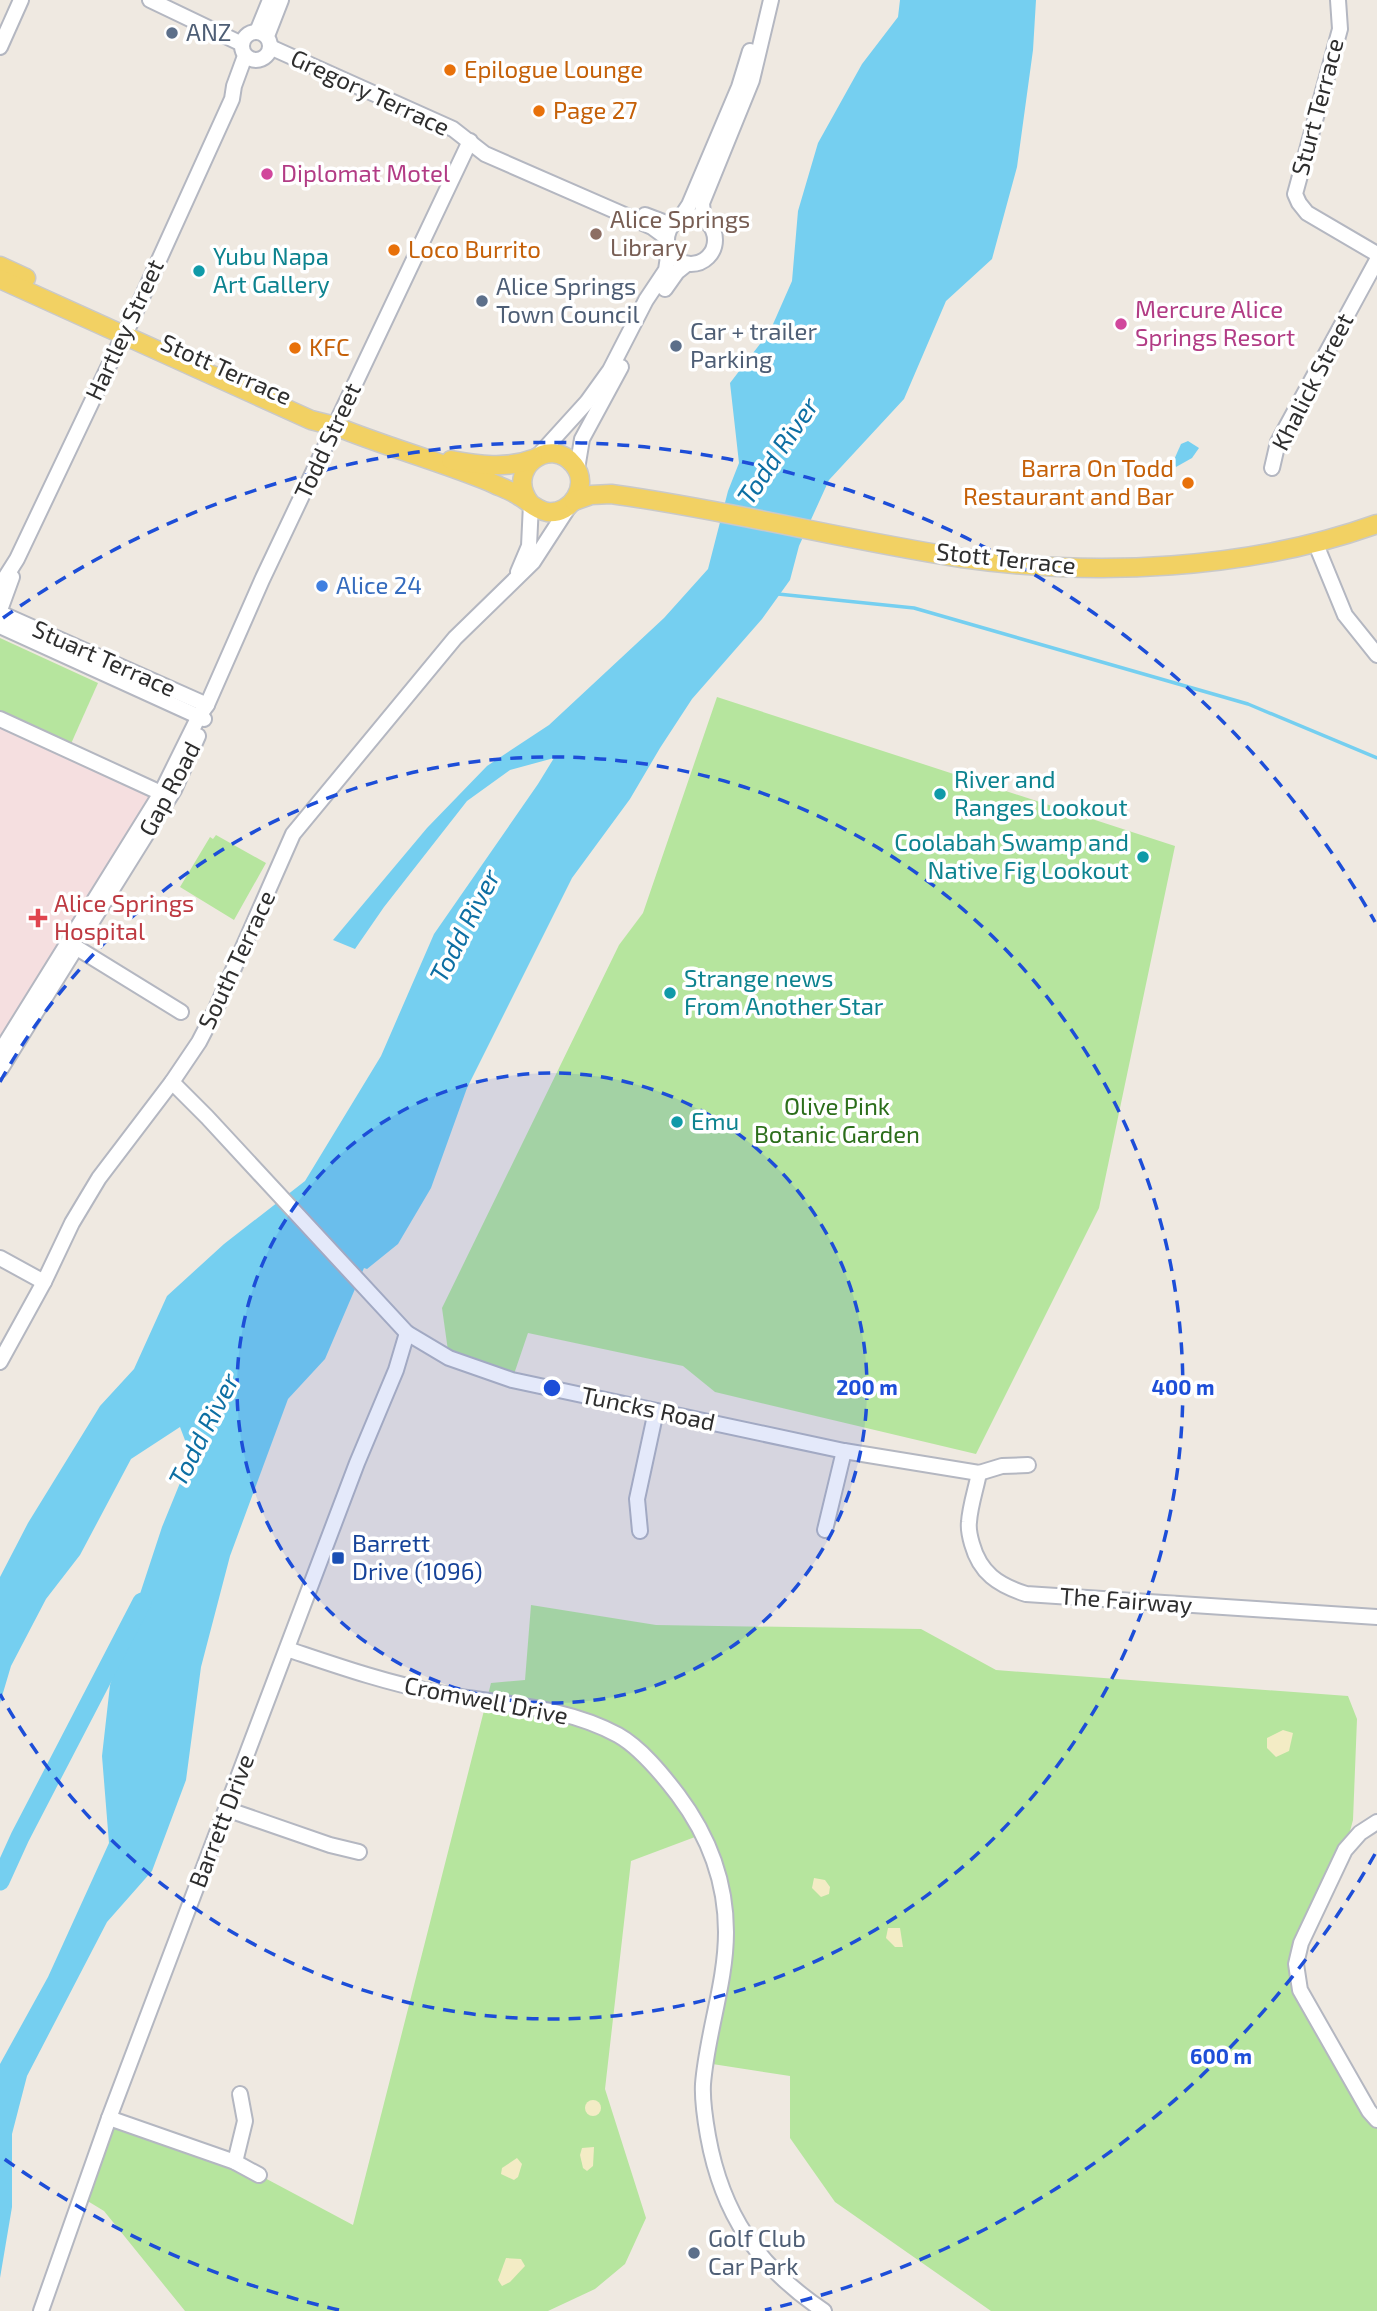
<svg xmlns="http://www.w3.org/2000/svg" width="1377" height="2311" font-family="'Exo 2',sans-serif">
	<rect width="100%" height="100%" fill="#efe9e1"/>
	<polygon fill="#f5dfe0" points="0,727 150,794 0,1041"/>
	<g fill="#b6e59e">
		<polygon points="0,638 98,683 70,746 0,714"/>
		<polygon points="717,697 1175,846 1099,1208 976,1454 715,1392 683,1366 528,1333 512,1380 449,1358 442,1308 619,945 643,913"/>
		<polygon points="216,835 266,863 234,920 180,887 210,837 213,839"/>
		<polygon points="531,1605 656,1625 921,1629 996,1670 1348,1696 1357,1719 1353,1820 1345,1850 1301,1943 1298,1982 1377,2120 1377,2311 991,2311 835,2202 790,2138 790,2076 706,2063 726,1932 703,1834 631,1861 605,2089 646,2218 625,2264 595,2289 548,2311 185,2311 104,2211 81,2197 109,2118 235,2162 353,2225 491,1683 525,1680"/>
	</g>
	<g fill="#f3ecc5">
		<polygon points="1283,1730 1293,1733 1289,1751 1276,1757 1267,1748 1267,1738"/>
		<polygon points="814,1878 825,1880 830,1887 829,1894 821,1897 812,1888"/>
		<polygon points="888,1928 900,1928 903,1947 895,1947 886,1938"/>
		<circle cx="593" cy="2108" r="8"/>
		<polygon points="594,2147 593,2166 587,2171 583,2168 580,2155 582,2148"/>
		<polygon points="517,2158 522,2164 518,2177 514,2180 501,2174 502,2168"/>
		<polygon points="506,2258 521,2259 525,2266 510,2282 502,2286 498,2280"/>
	</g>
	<g fill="#75cff0">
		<polygon points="900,0 1036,0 1033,50 1017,167 992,259 946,301 904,399 829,480 799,546 790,580 762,619 692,699 660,748 630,799 572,878 467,1088 431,1188 398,1244 367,1269 364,1268 325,1359 288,1399 230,1556 201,1667 186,1780 152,1871 107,1922 27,2076 12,2134 12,2207 0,2278 0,2064 48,1977 109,1843 102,1756 110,1685 162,1527 191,1456 180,1427 131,1459 80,1555 46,1599 11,1666 0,1703 0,1577 28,1523 100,1406 134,1369 167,1296 224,1244 305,1181 381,1056 434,934 538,784 554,758 510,770 467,801 384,907 355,949 333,940 427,828 487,766 549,725 664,618 708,569 728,491 739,463 730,383 770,331 792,281 798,211 818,143 862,64 898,17"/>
		<polygon points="1188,441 1199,448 1192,458 1176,467 1173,462 1181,444"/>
	</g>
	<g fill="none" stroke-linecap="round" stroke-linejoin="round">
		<polyline stroke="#75cff0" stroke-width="3.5" points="778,594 914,608 1248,704 1377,758"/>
		<polyline stroke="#75cff0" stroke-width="19" points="0,1881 20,1837 142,1602"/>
		<defs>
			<g id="minor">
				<polyline points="150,0 242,44"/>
				<polyline points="1338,0 1340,29 1295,194 1299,203 1307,213 1377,254"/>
				<circle cx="256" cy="46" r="14"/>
				<polyline points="257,32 270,0"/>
				<polyline points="267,36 281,0"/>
				<polyline points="0,47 21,0"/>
				<polyline points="270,47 453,129 485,154 652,227 667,238"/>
				<polyline points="645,215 666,223 674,223"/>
				<circle cx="691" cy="240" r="24"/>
				<polyline points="679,220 689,205 739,87 750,51"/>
				<polyline points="708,223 703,214 702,203 752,80 771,0"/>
				<polyline points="665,289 677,272 687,264"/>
				<polyline points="129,326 232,99 234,86 245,56"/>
				<polyline points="538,456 587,402 610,370 646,300 666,270 669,250"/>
				<polyline points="1272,468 1278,442 1377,260"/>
				<polyline points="577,469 582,439 621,367"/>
				<polyline points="1315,542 1345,615 1377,655"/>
				<polyline points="518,572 529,546 531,504"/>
				<polyline points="0,586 17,559 123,336"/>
				<polyline points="0,610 12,577"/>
				<polyline points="0,613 207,705"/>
				<polyline points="0,626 204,719"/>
				<polyline points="0,719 161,793"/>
				<polyline points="88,928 174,790 198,736"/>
				<polyline points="69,943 181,1012"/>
				<polyline points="0,1052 161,793 199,716 207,705 262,580 470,141"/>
				<polyline points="0,1070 74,951"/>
				<polyline points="172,1082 207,1117 407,1333 449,1358 512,1380 844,1451 979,1473 1002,1466 1028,1465"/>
				<polyline points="0,1258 44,1282"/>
				<polyline points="0,1362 44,1282 72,1223 99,1178 172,1082 199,1042 215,1011 293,834 455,638 533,562 570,505"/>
				<path d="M979,1473c-3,16 -9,33 -10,49 -1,7 1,15 3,22 8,29 26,41 54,50l351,23"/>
				<polyline points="825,1530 844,1451"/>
				<polyline points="640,1531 637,1499 656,1411"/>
				<path d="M287,1649c48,16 96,33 147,43 62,13 127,12 184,43 23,13 44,39 60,60 30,40 48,86 48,137 0,51 -19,101 -23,152 -1,17 2,35 5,52 14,78 50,131 116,175"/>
				<polyline points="226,1809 330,1845 359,1852"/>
				<polyline points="1377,1822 1360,1833 1345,1850 1301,1943 1296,1964 1300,1990 1369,2111 1377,2120"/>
				<polyline points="109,2118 235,2162 259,2175"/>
				<polyline points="235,2162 245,2121 240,2094"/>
				<polyline points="41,2311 109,2118 357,1463 396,1370 407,1333"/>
			</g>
			<g id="major">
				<polyline points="0,266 26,278"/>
				<path d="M0,279l311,141 24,6c51,21 104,35 155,56 10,5 20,8 29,14 9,5 17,14 28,16 25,3 43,-27 27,-47 -24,-31 -70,5 -44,38"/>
				<path d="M451,460c27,5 56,9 82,-1"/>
				<path d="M574,501l17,-6 20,-1c118,16 234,46 351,64 134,19 287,12 415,-34"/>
			</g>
		</defs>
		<use href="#minor" stroke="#b4b7c1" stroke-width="18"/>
		<use href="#major" stroke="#c9c9c9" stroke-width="21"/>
		<use href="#minor" stroke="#fff" stroke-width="14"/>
		<use href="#major" stroke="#f2d163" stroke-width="18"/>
	</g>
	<circle cx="552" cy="1388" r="315" fill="#1d4ed8" fill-opacity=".12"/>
	<g fill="none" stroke="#1d4ed8" stroke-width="3.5" stroke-dasharray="12 9">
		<circle cx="552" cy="1388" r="315"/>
		<path d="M0 1082A631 631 0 1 1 0 1694"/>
		<path d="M1375 1854A946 946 0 0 1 765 2310M339 2310A946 946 0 0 1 3 2158M3 618A946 946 0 0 1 1375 922"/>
	</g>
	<g fill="#5c6f8a" stroke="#fff" stroke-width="2.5">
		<circle cx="172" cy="33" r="7"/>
		<circle cx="482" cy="301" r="7"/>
		<circle cx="676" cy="346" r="7"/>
		<circle cx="694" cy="2253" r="7"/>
	</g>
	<g fill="#e8710a" stroke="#fff" stroke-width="2.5">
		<circle cx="450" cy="70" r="7"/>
		<circle cx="539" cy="111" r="7"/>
		<circle cx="394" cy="250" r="7"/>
		<circle cx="295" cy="348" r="7"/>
		<circle cx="1188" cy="483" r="7"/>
	</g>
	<g fill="#d1479c" stroke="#fff" stroke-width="2.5">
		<circle cx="267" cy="174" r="7"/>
		<circle cx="1121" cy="324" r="7"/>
	</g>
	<circle fill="#8d6e63" stroke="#fff" stroke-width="2.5" cx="596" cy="234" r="7"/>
	<g fill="#0f9aa8" stroke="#fff" stroke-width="2.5">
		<circle cx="199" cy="271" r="7"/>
		<circle cx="940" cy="794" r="7"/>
		<circle cx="1143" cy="857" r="7"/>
		<circle cx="670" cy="993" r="7"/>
		<circle cx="677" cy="1122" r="7"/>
	</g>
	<circle fill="#3f7fe0" stroke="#fff" stroke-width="2.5" cx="322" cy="586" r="7"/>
	<path fill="#e0444e" stroke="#fff" stroke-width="2.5" d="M34.5 907.5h7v7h7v7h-7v7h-7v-7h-7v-7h7z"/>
	<rect fill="#1a4fb4" stroke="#fff" stroke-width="2.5" x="331" y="1551" width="14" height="14" rx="3.5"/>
	<g text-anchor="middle" stroke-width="7" stroke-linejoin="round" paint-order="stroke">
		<g font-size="24" fill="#4e5e75" stroke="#fff" text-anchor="start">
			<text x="186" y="41">ANZ</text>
			<text x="496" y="295">Alice Springs<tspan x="496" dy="28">Town Council</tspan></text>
			<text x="690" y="340">Car + trailer<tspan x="690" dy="28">Parking</tspan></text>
			<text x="708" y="2247">Golf Club<tspan x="708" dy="28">Car Park</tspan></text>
		</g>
		<g font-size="24" fill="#c56008" stroke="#fff" text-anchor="start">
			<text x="464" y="78">Epilogue Lounge</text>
			<text x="553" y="119">Page 27</text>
			<text x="408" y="258">Loco Burrito</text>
			<text x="309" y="356">KFC</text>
			<text x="1174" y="477" text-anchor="end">Barra On Todd<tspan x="1174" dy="28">Restaurant and Bar</tspan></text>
		</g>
		<g font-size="24" fill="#2e2e2e" stroke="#fff">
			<text transform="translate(370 93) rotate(25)" y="8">Gregory Terrace</text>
			<text transform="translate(1318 107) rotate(-75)" y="8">Sturt Terrace</text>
			<text transform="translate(125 330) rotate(-65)" y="8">Hartley Street</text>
			<text transform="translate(226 370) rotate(24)" y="8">Stott Terrace</text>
			<text transform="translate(1313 382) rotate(-63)" y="8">Khalick Street</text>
			<text transform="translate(328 441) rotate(-65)" y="8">Todd Street</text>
			<text transform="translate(1006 559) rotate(6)" y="8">Stott Terrace</text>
			<text transform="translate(104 659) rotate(24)" y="8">Stuart Terrace</text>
			<text transform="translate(170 789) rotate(-62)" y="8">Gap Road</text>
			<text transform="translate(237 960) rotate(-65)" y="8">South Terrace</text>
			<text transform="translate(648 1409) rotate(12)" y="8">Tuncks Road</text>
			<text transform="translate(1126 1601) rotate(4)" y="8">The Fairway</text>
			<text transform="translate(486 1701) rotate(11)" y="8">Cromwell Drive</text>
			<text transform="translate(222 1821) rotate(-69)" y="8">Barrett Drive</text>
		</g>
		<g font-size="24" fill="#b23c85" stroke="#fff" text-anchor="start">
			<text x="281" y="182">Diplomat Motel</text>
			<text x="1135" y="318">Mercure Alice<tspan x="1135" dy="28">Springs Resort</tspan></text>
		</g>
		<g font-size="24" fill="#785e54" stroke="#fff" text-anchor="start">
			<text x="610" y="228">Alice Springs<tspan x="610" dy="28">Library</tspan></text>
		</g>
		<g font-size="24" fill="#0d838f" stroke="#fff" text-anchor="start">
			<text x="213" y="265">Yubu Napa<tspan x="213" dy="28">Art Gallery</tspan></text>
			<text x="954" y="788">River and<tspan x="954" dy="28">Ranges Lookout</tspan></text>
			<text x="1129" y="851" text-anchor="end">Coolabah Swamp and<tspan x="1129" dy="28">Native Fig Lookout</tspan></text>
			<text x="684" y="987">Strange news<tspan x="684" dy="28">From Another Star</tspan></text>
			<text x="691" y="1130">Emu</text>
		</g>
		<g font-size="24" fill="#366cbe" stroke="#fff" text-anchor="start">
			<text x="336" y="594">Alice 24</text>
		</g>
		<g font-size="24" fill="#be3a42" stroke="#fff" text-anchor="start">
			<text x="54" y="912">Alice Springs<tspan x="54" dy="28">Hospital</tspan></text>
		</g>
		<g font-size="24" fill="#2c6e1b" stroke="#fff">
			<text x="837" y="1115">Olive Pink<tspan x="837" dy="28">Botanic Garden</tspan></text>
		</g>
		<g font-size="24" fill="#164399" stroke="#fff" text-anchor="start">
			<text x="352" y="1552">Barrett<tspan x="352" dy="28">Drive (1096)</tspan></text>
		</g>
		<g font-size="26" font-style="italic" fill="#0d6fa3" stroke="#fff">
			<text transform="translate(778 451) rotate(-56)" y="9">Todd River</text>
			<text transform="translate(465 926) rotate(-63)" y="9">Todd River</text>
			<text transform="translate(204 1430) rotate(-63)" y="9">Todd River</text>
		</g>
	</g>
	<circle cx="552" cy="1388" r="10" fill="#1d4ed8" stroke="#fff" stroke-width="3.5"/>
	<g font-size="21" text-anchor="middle" font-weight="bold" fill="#1d4ed8" stroke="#fff" stroke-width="7" stroke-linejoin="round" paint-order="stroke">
		<text x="867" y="1395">200 m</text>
		<text x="1183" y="1395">400 m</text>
		<text x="1221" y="2064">600 m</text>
	</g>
</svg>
